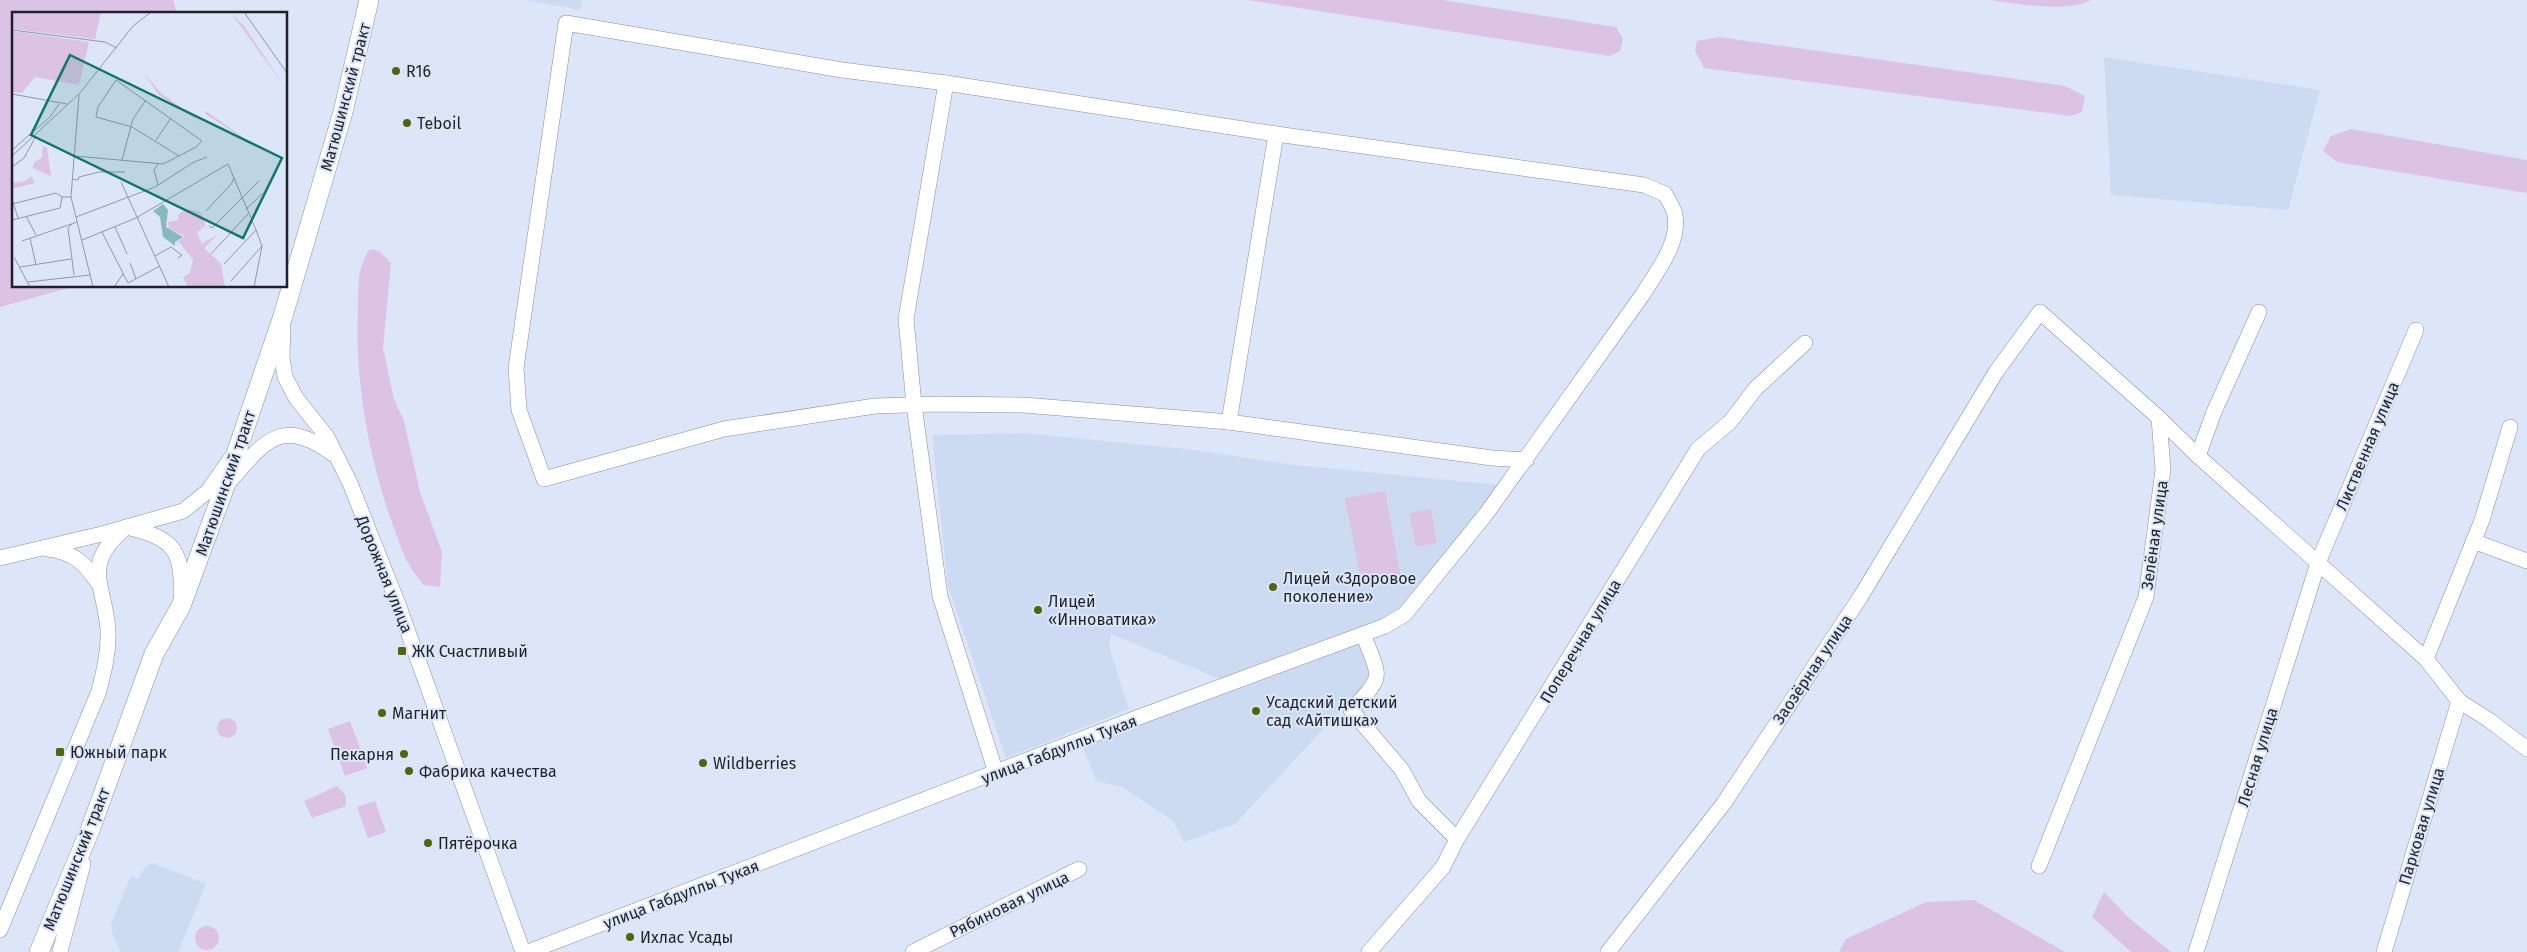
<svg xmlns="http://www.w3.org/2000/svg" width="2527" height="952" font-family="'Fira Sans',sans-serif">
	<rect width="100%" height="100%" fill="#dce6f8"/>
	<g fill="#ccdaf2">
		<polygon points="526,0 582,0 580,10"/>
		<polygon points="2104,57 2320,90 2288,210 2111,195"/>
		<polygon points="1025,433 1186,449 1295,465 1500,485 1442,558 1391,617 1225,681 1111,634 1109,647 1129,709 1006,758 948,586 932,435"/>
		<polygon points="1360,642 1371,678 1235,824 1184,842 1173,821 1122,787 1096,781 1082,744"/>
		<polygon points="153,863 206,884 178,952 121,952 113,936 111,924 131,876 138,879 145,867"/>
	</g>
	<g fill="#dcc3e5">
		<polygon points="0,0 173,0 177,14 14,14 14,286 76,286 0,307"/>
		<polygon points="1248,0 1442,0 1616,27 1623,39 1620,51 1610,56"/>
		<path d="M1990,0h101c-24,13 -73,4 -101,0z"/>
		<polygon points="1719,37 2065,86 2085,96 2082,112 2071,116 1704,68 1695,51 1697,41"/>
		<polygon points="2351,129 2527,160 2527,193 2337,162 2323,151 2331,136"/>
		<path d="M370,249l9,2 12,12 -8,85 11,51 10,22 16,71 22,60 -2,35 -17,-2c-7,-11 -16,-21 -20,-33 -31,-77 -49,-162 -45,-245 1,-24 -2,-37 12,-58z"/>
		<polygon points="1385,491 1401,578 1362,586 1345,498"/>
		<polygon points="1431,509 1437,543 1416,547 1409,513"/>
		<circle cx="227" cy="728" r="10"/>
		<polygon points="350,721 367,768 345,776 328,729"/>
		<polygon points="337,786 346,796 346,806 312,818 304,801"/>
		<polygon points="375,801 386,832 368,838 357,807"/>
		<polygon points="2104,892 2129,918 2171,952 2131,952 2092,917"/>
		<polygon points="1974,900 2065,952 1839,952 1846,939 1926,902"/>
		<circle cx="207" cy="938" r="12"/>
	</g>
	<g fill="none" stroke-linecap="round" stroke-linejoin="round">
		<defs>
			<g id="minor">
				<polyline points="946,83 906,319 914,405 940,596 996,773"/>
				<polyline points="283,326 282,358 285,377 296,398 327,437 350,483 398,604 523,952"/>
				<polyline points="2159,418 2198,456 2426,659 2459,701 2489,720 2527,749"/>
				<polyline points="1229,422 1276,134"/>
				<polyline points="2198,456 2214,412 2259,312"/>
				<path d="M228,483c36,-40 52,-68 105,-29"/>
				<path d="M130,528c42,10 53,22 51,66"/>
				<polyline points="2473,541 2527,561"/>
				<path d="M48,549c25,3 37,14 50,34"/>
				<polyline points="0,558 102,534 183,511 208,491 231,458"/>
				<path d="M1364,636c16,43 21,39 -13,74l51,60 17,31 38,38"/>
				<polyline points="2426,659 2482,520 2510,427"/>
				<path d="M0,930l99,-239c5,-20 10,-40 9,-61 -4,-49 -27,-64 18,-103"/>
				<polyline points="60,952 83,864"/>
				<path d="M528,952l611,-235 246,-91 20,-12 81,-100 157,-220c14,-23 37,-51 32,-79 -1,-7 -7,-15 -10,-21l-21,-9 -368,-51 -330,-51 -104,-13 -276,-47 -50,345 3,42 25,69 180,-50 151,-23 61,-2 88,1 205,17 263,36 34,2"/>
				<polyline points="913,952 1079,869"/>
				<polyline points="1369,952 1443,867 1457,839 1698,449 1730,422 1756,388 1805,343"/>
				<polyline points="1608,952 1724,803 1861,596 1996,372 2040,312 2159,418 2163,470 2146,597 2039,866"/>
				<polyline points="2196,952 2318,563 2416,330"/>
				<polyline points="2384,952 2459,701"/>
			</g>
			<polyline id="major" points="39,952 90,830 154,654 181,606 225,486 283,316 343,112 369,0"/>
		</defs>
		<use href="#minor" stroke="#8690a0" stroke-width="16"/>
		<use href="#major" stroke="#8690a0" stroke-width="20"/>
		<use href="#minor" stroke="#fff" stroke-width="15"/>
		<use href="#major" stroke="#fff" stroke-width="19"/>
	</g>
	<g fill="#52640c" stroke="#dce6f8" stroke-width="2">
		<circle cx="396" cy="71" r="5"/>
		<circle cx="407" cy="123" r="5"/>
		<circle cx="1273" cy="587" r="5"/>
		<circle cx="1038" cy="610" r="5"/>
		<rect x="397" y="646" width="10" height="10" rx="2.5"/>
		<circle cx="1256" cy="711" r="5"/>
		<circle cx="382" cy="713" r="5"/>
		<rect x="55" y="747" width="10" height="10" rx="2.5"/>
		<circle cx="404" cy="754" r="5"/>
		<circle cx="703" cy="763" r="5"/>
		<circle cx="409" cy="771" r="5"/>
		<circle cx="428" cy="843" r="5"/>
		<circle cx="630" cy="937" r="5"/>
	</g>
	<g text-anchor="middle" stroke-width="4" stroke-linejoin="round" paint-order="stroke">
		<g font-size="16" fill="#1e2228" stroke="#dce6f8" text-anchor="start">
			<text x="406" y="77">R16</text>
			<text x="417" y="129">Teboil</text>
			<text x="1283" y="584">Лицей «Здоровое<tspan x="1283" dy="18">поколение»</tspan></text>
			<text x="1048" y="607">Лицей<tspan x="1048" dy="18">«Инноватика»</tspan></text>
			<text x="412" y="657">ЖК Счастливый</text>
			<text x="1266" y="708">Усадский детский<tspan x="1266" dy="18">сад «Айтишка»</tspan></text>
			<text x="392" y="719">Магнит</text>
			<text x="70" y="758">Южный парк</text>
			<text x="394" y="760" text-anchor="end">Пекарня</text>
			<text x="713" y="769">Wildberries</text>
			<text x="419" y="777">Фабрика качества</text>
			<text x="438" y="849">Пятёрочка</text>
			<text x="640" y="943">Ихлас Усады</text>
		</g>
		<g font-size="16" fill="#1e2228" stroke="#dce6f8">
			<text transform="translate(345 97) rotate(-75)" y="6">Матюшинский тракт</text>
			<text transform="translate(2367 446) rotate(-67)" y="6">Лиственная улица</text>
			<text transform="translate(225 483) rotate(-71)" y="6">Матюшинский тракт</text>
			<text transform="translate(2154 535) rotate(-82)" y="6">Зелёная улица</text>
			<text transform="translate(385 574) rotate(68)" y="6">Дорожная улица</text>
			<text transform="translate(1580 641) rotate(-59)" y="6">Поперечная улица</text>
			<text transform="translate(1812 669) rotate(-56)" y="6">Заозёрная улица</text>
			<text transform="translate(1059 749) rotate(-21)" y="6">улица Габдуллы Тукая</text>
			<text transform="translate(2257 757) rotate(-73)" y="6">Лесная улица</text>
			<text transform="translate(2421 826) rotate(-73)" y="6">Парковая улица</text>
			<text transform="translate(76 859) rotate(-68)" y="6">Матюшинский тракт</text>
			<text transform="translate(681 894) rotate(-21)" y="6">улица Габдуллы Тукая</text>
			<text transform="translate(1009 904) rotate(-26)" y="6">Рябиновая улица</text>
		</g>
	</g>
	<g transform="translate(12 12)">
		<rect width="275" height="275" fill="#dce6f8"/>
		<path d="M0,0h89l-6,27 -83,-10zM218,0l14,14 43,64 -45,-62zM0,19l77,11 -10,43 -44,-8 -13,16 -10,-1zM131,60l18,21 43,31 -45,-29zM194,99l37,26 3,3 -41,-26zM31,134l4,1 4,29 -18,-8 1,-5 8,-6zM19,164l4,7 -23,6v-6l14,-2zM174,197l13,2 6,9 -1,9 -5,-6 3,6 -5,3 -3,-6 8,18 17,-11 -15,15 17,16 4,23h-37l-5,-10 7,-4 3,-13 -14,-18 -4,2 10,-8 -16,-7 -1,-7 11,-2 -1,-5z" fill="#dcc3e5"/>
		<path d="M151,192l5,6 -2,17 17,10 -8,5v4l-12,-9 -3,-20 -7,-6z" fill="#85bac0"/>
		<path fill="none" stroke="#9098a5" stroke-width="1" d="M232,0l43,61M0,18l93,12 12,6M0,82l55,10M67,83l-8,102 22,90M144,128l15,-22M0,138l38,-33 9,-13M0,144l68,-63 53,-67 18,-14M63,144l88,8 16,-8 17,-9 6,-6 -86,-61 -18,27 -2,10 36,10 47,29M110,148l11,-41 13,-19M0,155l12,-9 12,-22M60,167l6,1 1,-3 20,-5h26M109,170l48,105M146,173l-4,-15 4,-6M0,187l6,19M0,192l44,-11 6,4h9M234,197l17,-16M14,204l10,19M64,205l79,-30 39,-25 13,-5M0,208l48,-12 2,-11M60,212l-4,4 6,47M197,214l3,2 47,-47M103,215l12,27M90,220l26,51 32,-17M18,226l6,27M70,228l54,-22 92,-54 6,14 -2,5 -26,28M10,229l55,-19M199,242l37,-40M143,244l16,-9 11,8 -4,3M2,245l16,30M118,251l6,16M212,252l32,-34 -22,-52M8,255l51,-8M219,269l31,-35 -6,-16M16,270l62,-7M102,275l9,-13M242,275l8,-41"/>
		<path fill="#0f766e" fill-opacity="0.15" stroke="#0f766e" stroke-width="2.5" d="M58,43l212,103 -39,80 -212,-103z"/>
		<rect width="275" height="275" fill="none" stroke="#1e2228" stroke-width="2.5"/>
	</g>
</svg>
